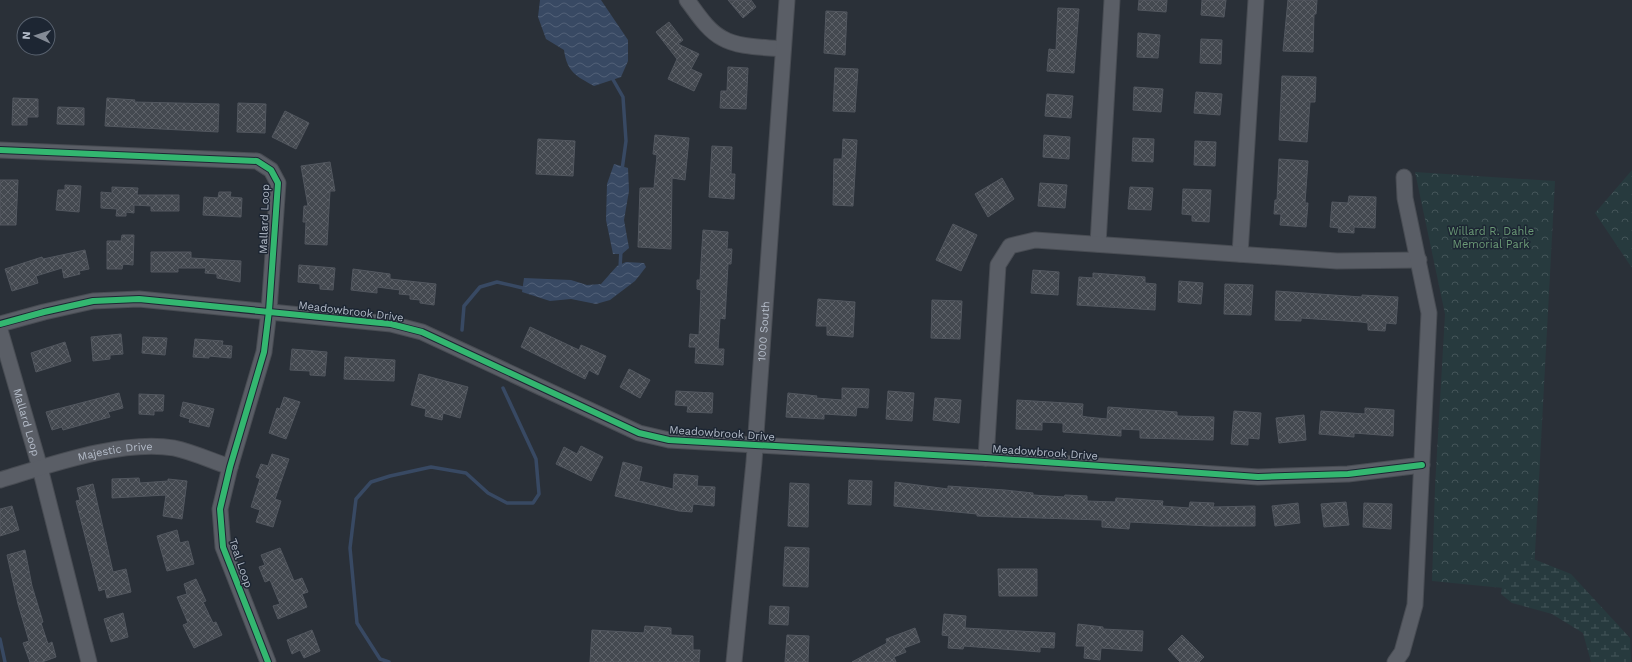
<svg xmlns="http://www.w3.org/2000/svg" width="1632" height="662" font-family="'Work Sans',sans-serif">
	<defs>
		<pattern id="forest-crowns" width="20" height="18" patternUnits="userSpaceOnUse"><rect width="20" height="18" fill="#273a3e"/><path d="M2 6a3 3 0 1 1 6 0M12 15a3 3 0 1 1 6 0" fill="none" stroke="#445559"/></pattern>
		<pattern id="wetland-marsh" width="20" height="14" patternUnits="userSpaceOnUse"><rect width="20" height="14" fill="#273a3e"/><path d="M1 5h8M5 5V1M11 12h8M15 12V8" fill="none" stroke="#445559"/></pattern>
		<pattern id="water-waves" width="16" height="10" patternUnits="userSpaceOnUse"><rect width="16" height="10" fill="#384963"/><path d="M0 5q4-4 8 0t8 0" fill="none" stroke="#526178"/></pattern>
		<pattern id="building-cross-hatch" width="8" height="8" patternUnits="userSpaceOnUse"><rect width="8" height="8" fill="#444950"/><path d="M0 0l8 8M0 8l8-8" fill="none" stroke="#5d6168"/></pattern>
	</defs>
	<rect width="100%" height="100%" fill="#2a3038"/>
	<g fill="url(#forest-crowns)">
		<polygon points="1632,170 1632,268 1595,213"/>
		<polygon points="1415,172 1555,181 1533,591 1432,581 1435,487 1445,314"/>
	</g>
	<polygon fill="url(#wetland-marsh)" points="1526,556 1571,574 1630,638 1631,662 1591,662 1583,633 1552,614 1512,603 1501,594 1504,574"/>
	<g fill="url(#water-waves)">
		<path d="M540,0h61l27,40v21l-7,16 -27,9c-18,-10 -27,-14 -30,-36l-18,-11 -8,-22z"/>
		<polygon points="614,164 628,168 629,191 624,220 629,248 622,254 613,254 606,220 607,184"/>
		<polygon points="626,262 644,263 646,267 635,281 610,300 596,304 571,299 550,301 522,292 524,278 571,280 587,285 601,284 617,266"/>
	</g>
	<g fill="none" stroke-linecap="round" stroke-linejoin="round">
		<g stroke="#384963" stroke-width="3.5">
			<polyline points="611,76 623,97 626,141 622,170"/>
			<polyline points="620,269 621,249"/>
			<polyline points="462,330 464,306 480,287 497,282 527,289"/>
			<polyline points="0,639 5,662"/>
			<polyline points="389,662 380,659 357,623 350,548 356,499 371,482 390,476 431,467 466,473 488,493 507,503 533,503 539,494 536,459 503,388"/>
		</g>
	</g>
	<g fill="url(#building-cross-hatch)" stroke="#52575f">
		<polygon points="728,0 751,0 756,7 743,18"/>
		<polygon points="1139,0 1167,0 1166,12 1138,10"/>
		<polygon points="1202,0 1226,0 1224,17 1201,15"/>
		<polygon points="1288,0 1317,0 1316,14 1314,14 1313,52 1283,51"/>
		<polygon points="1058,8 1079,9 1074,73 1047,71 1049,49 1056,50"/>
		<polygon points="826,11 847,12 845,55 824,53"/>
		<polygon points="669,22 683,40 678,44 699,54 691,69 702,74 694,91 668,79 677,59 656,32"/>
		<polygon points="1138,33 1160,35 1158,58 1137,57"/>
		<polygon points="1201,39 1222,40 1221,64 1200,63"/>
		<polygon points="728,67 748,68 746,109 720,108 721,91 727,91"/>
		<polygon points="835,68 858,69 855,112 833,111"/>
		<polygon points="1282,76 1316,77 1315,102 1310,102 1307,142 1279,140"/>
		<polygon points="1134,87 1163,89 1161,112 1133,110"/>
		<polygon points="1196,92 1222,94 1220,115 1194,113"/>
		<polygon points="1047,94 1073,96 1071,118 1045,116"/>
		<polygon points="13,98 38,99 38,117 27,117 27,125 12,125"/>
		<polygon points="107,98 135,100 134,102 219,104 218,132 105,126"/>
		<polygon points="238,103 266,104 265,133 237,132"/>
		<polygon points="58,107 84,108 84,125 57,124"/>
		<polygon points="285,111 309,123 296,149 272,137"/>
		<polygon points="655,135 689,138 685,180 672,178 671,249 638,247 640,188 654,188 657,155 653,154"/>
		<polygon points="1044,135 1070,137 1069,159 1043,157"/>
		<polygon points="1133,138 1154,139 1153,162 1132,161"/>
		<polygon points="538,139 575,141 573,176 536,174"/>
		<polygon points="843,139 857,140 853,206 833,205 834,159 842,159"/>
		<polygon points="1195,141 1216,142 1215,166 1194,165"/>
		<polygon points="712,146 732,147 731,174 735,174 734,199 709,197"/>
		<polygon points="1279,159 1308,161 1305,203 1308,203 1306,227 1280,225 1281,214 1274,214 1275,200 1277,200"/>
		<polygon points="330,162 335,191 330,191 327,245 305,244 306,222 303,222 304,206 308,206 301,166"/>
		<polygon points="1002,178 1014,199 988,217 975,194"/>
		<polygon points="0,180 18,180 16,225 0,225"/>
		<polygon points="1040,183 1067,185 1065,208 1038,206"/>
		<polygon points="65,185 81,186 79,212 56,210 58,190 65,190"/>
		<polygon points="112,187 138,188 137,195 179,195 179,211 151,211 151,206 134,205 134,213 126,212 126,216 116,216 117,209 101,208 101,192 112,193"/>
		<polygon points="1130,187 1153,188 1151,210 1128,209"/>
		<polygon points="1183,189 1211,190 1209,222 1192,221 1192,215 1182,214"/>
		<polygon points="219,192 231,192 230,197 242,198 241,217 203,215 204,197 218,198"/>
		<polygon points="1349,196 1376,197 1375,228 1354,227 1354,233 1338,232 1339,228 1330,227 1332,202 1348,203"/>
		<polygon points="953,224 977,235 961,271 936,260"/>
		<polygon points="703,230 728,232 727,249 732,249 731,264 728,264 725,319 720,318 718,349 724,349 723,365 695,363 696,347 689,347 690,334 699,335 701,290 697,289 697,280 700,280"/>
		<polygon points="122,235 134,235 133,265 123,264 122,269 107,269 107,241 121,241"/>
		<polygon points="85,250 89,269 79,271 80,274 64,278 62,268 36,276 38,283 12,291 5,269 42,257 43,259"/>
		<polygon points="151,252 191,252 191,258 241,261 240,282 217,278 217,274 205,273 206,268 178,268 178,272 151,272"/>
		<polygon points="299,265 335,268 333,290 320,289 320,284 298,282"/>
		<polygon points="353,269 390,274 390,279 436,284 434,305 420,303 420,300 410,299 410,295 399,294 400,290 377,287 377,293 351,290"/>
		<polygon points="1033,270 1059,272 1058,295 1031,293"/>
		<polygon points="1093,273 1145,277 1145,283 1156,284 1155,310 1077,305 1079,277 1093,278"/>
		<polygon points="1179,281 1203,283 1201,304 1178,302"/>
		<polygon points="1225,284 1253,285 1251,315 1224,314"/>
		<polygon points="1276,291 1362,297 1362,295 1398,297 1396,324 1386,323 1385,331 1368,330 1368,323 1361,322 1301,318 1301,321 1275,320"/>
		<polygon points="818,299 855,302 853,337 827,335 827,326 816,326"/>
		<polygon points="932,300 962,301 960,339 931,338"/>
		<polygon points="530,327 579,350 581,345 606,356 598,375 589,370 585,379 521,347"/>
		<polygon points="121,334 123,354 110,355 110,359 93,361 91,337"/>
		<polygon points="143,337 167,338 165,355 142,353"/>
		<polygon points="195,339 223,341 222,345 232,346 231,358 209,356 209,358 193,357"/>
		<polygon points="65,342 71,361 36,372 31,353"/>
		<polygon points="292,349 327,352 325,376 310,375 310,371 290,370"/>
		<polygon points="345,357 395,360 394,381 344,379"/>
		<polygon points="629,369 650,380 640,398 620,387"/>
		<polygon points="419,374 468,387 460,418 443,413 442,420 425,416 426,409 411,405"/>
		<polygon points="842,388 869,389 868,408 857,407 856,416 824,414 824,419 786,417 788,393 817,396 816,398 842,400"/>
		<polygon points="676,391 713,393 712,413 687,412 688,406 675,405"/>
		<polygon points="888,391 914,393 912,421 886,419"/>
		<polygon points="119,393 123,408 108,412 110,417 63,430 62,427 52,430 46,412"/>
		<polygon points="139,394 164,395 163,411 154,411 154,415 139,414"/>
		<polygon points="284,397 300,402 286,439 269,433 277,408 280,409"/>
		<polygon points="935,398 961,400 959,423 933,420"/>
		<polygon points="1017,400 1083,404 1082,416 1087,417 1107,419 1108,407 1177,412 1177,416 1214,417 1213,440 1140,438 1140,430 1121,429 1121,436 1063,432 1063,423 1042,422 1042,430 1016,429"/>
		<polygon points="183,402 214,409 209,427 189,422 190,419 180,416"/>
		<polygon points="1365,408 1394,410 1393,436 1354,433 1354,437 1319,434 1321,411 1365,414"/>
		<polygon points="1234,411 1261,413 1259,439 1248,438 1248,445 1231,444"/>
		<polygon points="1304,415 1306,440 1279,443 1276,418"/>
		<polygon points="581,446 603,457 591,481 556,464 564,447 577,454"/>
		<polygon points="272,454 289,459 275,499 281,501 273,527 256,522 260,510 251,507 260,479 256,477 261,464 268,466"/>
		<polygon points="623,462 642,467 639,481 673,489 674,474 698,476 697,486 715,487 714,506 693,504 692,512 679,511 615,496"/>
		<polygon points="139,478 140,483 168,481 168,479 187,481 182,519 163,516 166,495 112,498 112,479"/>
		<polygon points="849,480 872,481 871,505 848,504"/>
		<polygon points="895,482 948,489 948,486 1005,490 1033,493 1033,495 1064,497 1065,495 1087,496 1087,501 1115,502 1116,498 1163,501 1162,506 1189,508 1190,502 1214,503 1213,507 1255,506 1255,526 1210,526 1130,522 1129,529 1102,527 1102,520 977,516 977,514 894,506"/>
		<polygon points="790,483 809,484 808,527 788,526"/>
		<polygon points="93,484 113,572 126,569 131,592 107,598 105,589 99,591 76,501 80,500 77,488"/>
		<polygon points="1346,502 1349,525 1324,527 1321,504"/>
		<polygon points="1298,503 1300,523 1275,526 1272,506"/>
		<polygon points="1364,503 1392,504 1391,529 1363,527"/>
		<polygon points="12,506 19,530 0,536 0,509"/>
		<polygon points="177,530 180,543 188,541 194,564 167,571 157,536"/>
		<polygon points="785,547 809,548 808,587 783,586"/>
		<polygon points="280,548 294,581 302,578 308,592 302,594 307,607 278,619 273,606 280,604 270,580 265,582 259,567 265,565 261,555"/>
		<polygon points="25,550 32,586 43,622 41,623 48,644 52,642 56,657 42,662 30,662 23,643 29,641 18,604 7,555"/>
		<polygon points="998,569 1037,569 1037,596 999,596"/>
		<polygon points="196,579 206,601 203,602 213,623 216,622 222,635 194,648 183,625 188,623 177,597 187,594 184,584"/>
		<polygon points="770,606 789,607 788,625 769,624"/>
		<polygon points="123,613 128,637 111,642 104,619"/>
		<polygon points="944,614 966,616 965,628 1055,633 1054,648 1040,647 1040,652 964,646 963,649 948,648 949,636 942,635"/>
		<polygon points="1078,624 1103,627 1103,629 1143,631 1142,651 1101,648 1100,660 1084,658 1085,646 1076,646"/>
		<polygon points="645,626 671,628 671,635 693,636 693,650 700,650 699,662 590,662 592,630 644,633"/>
		<polygon points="915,628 920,642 904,648 906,652 894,657 896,662 852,662 887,643 886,639"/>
		<polygon points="312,630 320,651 304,658 300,650 292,654 287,640"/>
		<polygon points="787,635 809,636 808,662 785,662"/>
		<polygon points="1182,635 1204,657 1199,662 1180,662 1168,649"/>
	</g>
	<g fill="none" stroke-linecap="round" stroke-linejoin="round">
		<defs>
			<g id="minor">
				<path d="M687,0c10,13 20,30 35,38 17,10 43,9 61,11"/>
				<polyline points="0,150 257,161 271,170 278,183 269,311 264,352 230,467 220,509 223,547 268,662"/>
				<polyline points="1098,244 1112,0"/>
				<polyline points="1240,254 1256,0"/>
				<polyline points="0,324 44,312 93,301 139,299 391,324 422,332 639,433 669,440 986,458 1258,477 1348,474 1422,465"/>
				<path id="s1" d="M0,330l40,138 49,194"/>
				<polyline points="986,458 998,265 1010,246 1035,240 1337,261 1419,260"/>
				<path id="s2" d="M0,480c50,-15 123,-41 174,-32 19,4 38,13 56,19"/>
				<path id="s3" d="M734,662l20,-200 33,-462"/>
				<polyline points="1395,662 1402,652 1415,605 1429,313 1405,198 1404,177"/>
			</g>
		</defs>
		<use href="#minor" stroke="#484c53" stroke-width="17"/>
		<use href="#minor" stroke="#5a5e66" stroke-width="15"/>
		<defs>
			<g id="cycleway">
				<polyline points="0,150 257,161 271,170 278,183 269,311 264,352 230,467 220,509 223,547 268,662"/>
				<polyline points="0,324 44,312 93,301 139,299 391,324 422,332 639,433 669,440 986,458 1258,477 1348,474 1422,465"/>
			</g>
		</defs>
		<use href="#cycleway" stroke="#1d2633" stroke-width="8"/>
		<use href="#cycleway" stroke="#33b770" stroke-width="6"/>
	</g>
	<g text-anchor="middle" stroke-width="3" stroke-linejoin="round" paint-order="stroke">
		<g font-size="11" fill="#b4bcc9" stroke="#1d2633">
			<text transform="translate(264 219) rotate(-88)" y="4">Mallard Loop</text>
			<text transform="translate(351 311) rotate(7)" y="4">Meadowbrook Drive</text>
			<text dy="4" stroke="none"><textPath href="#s3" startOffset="332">1000 South</textPath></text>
			<text dy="4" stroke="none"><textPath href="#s1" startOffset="96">Mallard Loop</textPath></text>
			<text transform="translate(722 433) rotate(4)" y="4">Meadowbrook Drive</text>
			<text transform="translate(1045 452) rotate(4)" y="4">Meadowbrook Drive</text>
			<text dy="4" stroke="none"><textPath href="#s2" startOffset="119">Majestic Drive</textPath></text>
			<text transform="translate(241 563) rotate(71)" y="4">Teal Loop</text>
		</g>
		<g font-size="11" fill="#6b9a76" stroke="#1d2633">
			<text x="1491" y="235">Willard R. Dahle<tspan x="1491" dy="13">Memorial Park</tspan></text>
		</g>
	</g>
	<g transform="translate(36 36) rotate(273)"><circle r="19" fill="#1d2633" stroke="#59626f"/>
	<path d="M0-3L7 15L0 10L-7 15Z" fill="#848b96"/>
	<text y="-6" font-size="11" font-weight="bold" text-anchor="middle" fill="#b4bcc9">N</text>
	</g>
</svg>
